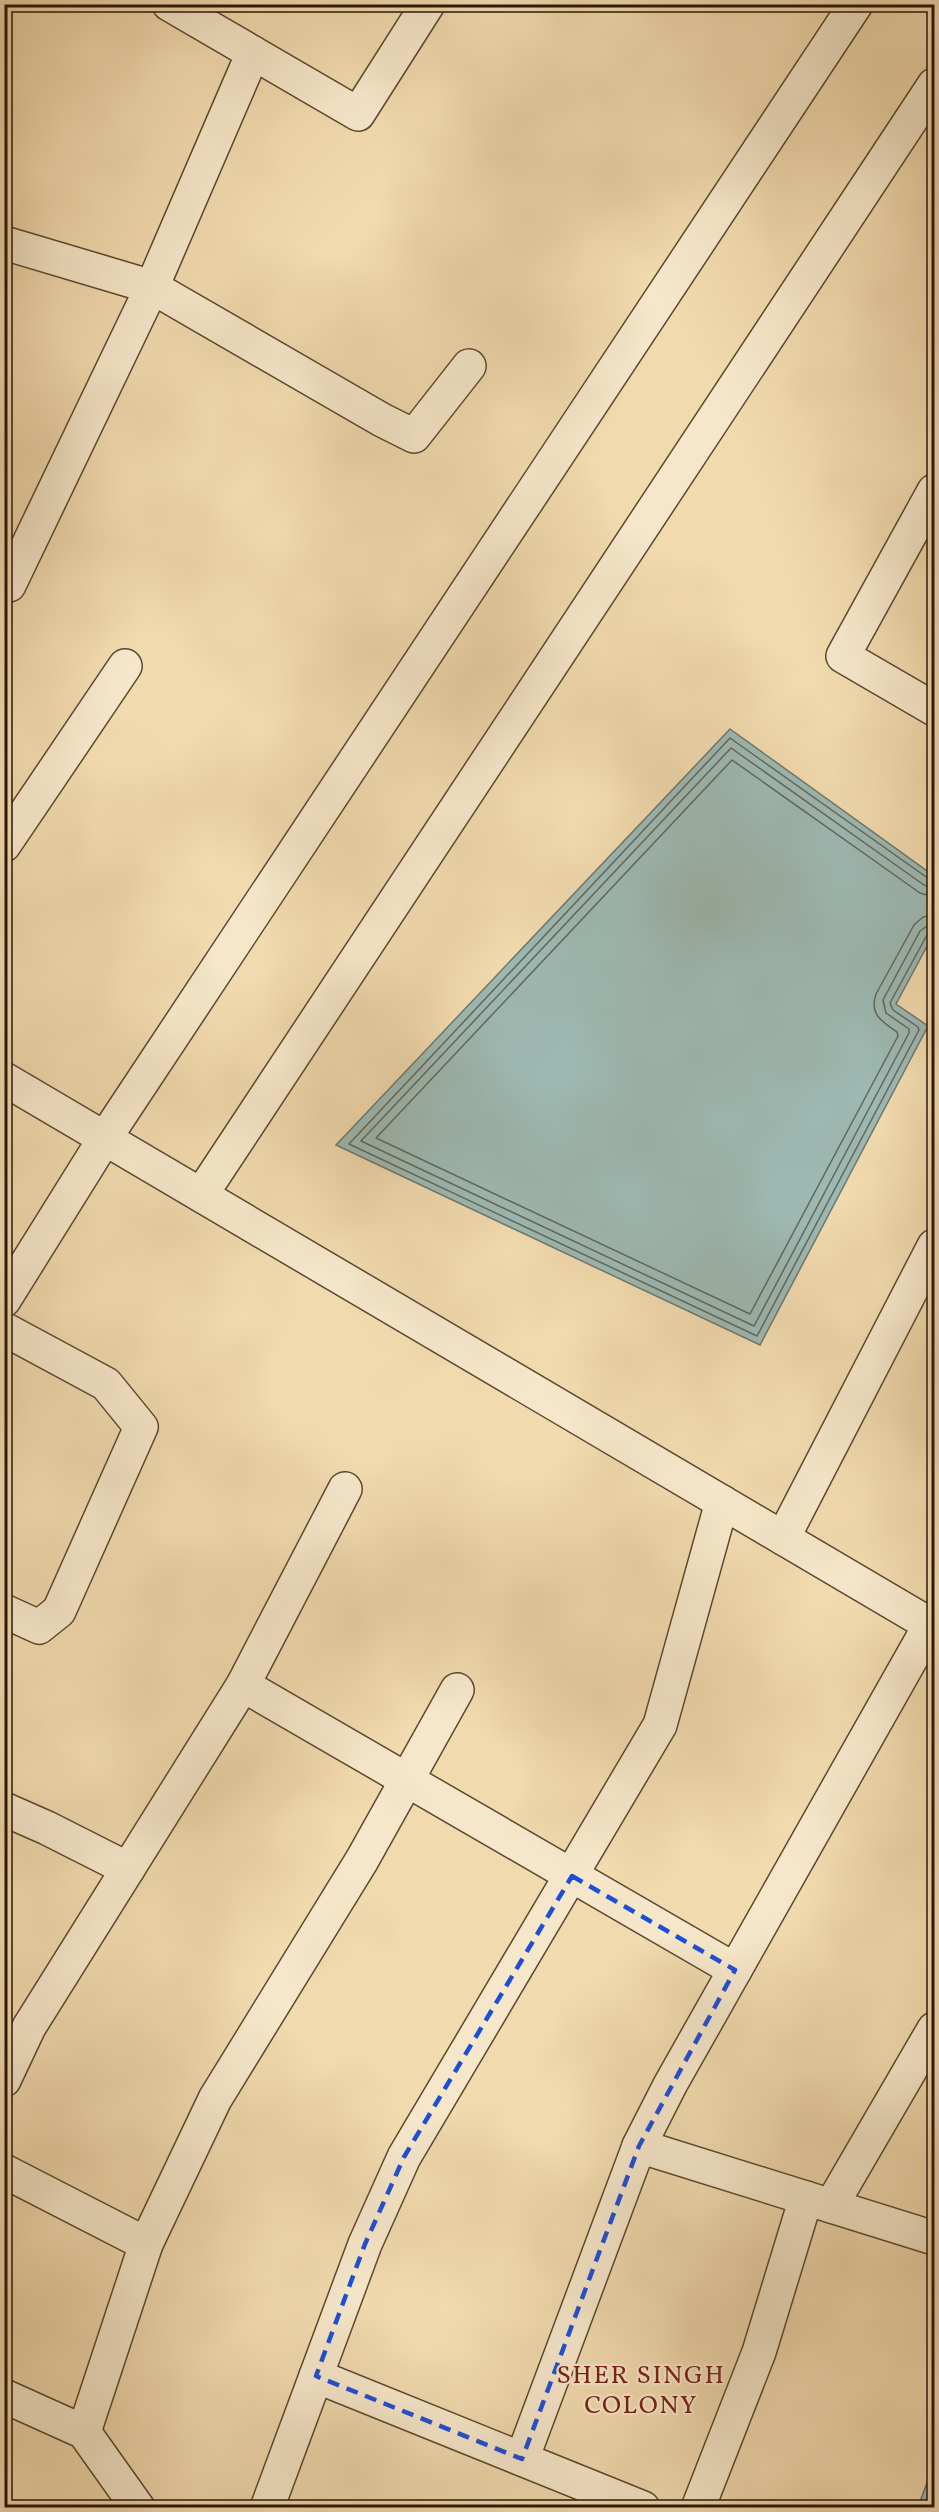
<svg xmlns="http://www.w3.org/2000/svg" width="939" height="2512" font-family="Vollkorn,serif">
	<rect width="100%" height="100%" fill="#f1daae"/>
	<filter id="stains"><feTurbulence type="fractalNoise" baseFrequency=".00333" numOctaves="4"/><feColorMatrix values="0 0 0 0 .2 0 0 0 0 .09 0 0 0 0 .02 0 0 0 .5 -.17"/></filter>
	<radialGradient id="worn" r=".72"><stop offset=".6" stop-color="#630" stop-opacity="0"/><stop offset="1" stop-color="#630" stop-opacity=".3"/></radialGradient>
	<g fill="#9db9b3" stroke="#6e786d" stroke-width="1.5">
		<polygon points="730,729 934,876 934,933 896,1004 928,1026 760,1345 336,1145"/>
		<polygon points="934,2464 934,2507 918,2507"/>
	</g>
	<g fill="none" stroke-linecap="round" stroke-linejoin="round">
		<g stroke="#62685c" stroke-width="1.5">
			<polyline points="934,880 929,879 730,738 349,1144 757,1336 919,1030 918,1027 893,1010 890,1003 927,935 934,932"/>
			<polyline points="934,888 924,885 731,748 361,1141 754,1326 909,1033 909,1029 886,1013 883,1000 920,931 927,926 934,924"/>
			<path d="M934,897l-14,-4 -188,-133 -356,378 374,176 148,-278 -1,-4c-15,-10 -28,-18 -21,-38l38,-69 9,-8 11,-2"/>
		</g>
		<defs>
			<g id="minor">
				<polyline points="169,4 358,114 428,4"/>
				<polyline points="4,243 152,287 382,420 414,436 469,366"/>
				<polyline points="934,491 843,656 934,709"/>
				<polyline points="4,584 9,585 152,287 253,53"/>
				<polyline points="4,845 125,666"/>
				<polyline points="4,1079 934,1627"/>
				<polyline points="201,1195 934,85"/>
				<polyline points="4,1300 105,1138 856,4"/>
				<polyline points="4,1329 106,1384 141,1427 59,1611 39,1627 4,1611"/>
				<polyline points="783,1538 934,1246"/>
				<polyline points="934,1618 670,2085 639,2146 934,2238"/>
				<polyline points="243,1685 735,1970"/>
				<polyline points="4,1809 47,1828 128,1869"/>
				<polyline points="4,2080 29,2027 243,1685 345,1489"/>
				<polyline points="4,2171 146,2244"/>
				<polyline points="831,2206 934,2029"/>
				<polyline points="316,2376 643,2508"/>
				<polyline points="4,2396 84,2432 138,2508"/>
				<polyline points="84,2432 146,2244 215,2099 362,1860 457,1690"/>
				<polyline points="522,2459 639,2146"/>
				<polyline points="267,2508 365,2244 404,2157 660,1725 722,1502"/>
				<polyline points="698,2508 759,2352 806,2198"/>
			</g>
		</defs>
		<use href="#minor" stroke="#5a482f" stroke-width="36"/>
		<use href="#minor" stroke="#f6e7ca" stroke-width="33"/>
	</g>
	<path fill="none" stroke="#1d4ed8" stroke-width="4.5" stroke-dasharray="12 8" stroke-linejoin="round" d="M572,1876l163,94 -96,176 -117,313 -206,-83 49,-132 39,-87z"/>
	<g text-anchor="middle" stroke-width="4.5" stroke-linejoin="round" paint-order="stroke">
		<g font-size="26" letter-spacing="1.5" fill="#7a1f14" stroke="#f6e7ca">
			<text x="641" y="2383">SHER SINGH<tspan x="641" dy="30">COLONY</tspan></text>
		</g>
	</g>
	<rect width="939" height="2512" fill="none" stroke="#f1daae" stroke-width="24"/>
	<rect x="6" y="6" width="927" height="2500" fill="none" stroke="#281705" stroke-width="3"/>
	<rect x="12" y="12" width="915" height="2488" fill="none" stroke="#281705" stroke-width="1.5"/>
	<rect width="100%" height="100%" filter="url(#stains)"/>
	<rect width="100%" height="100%" fill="url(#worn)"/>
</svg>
